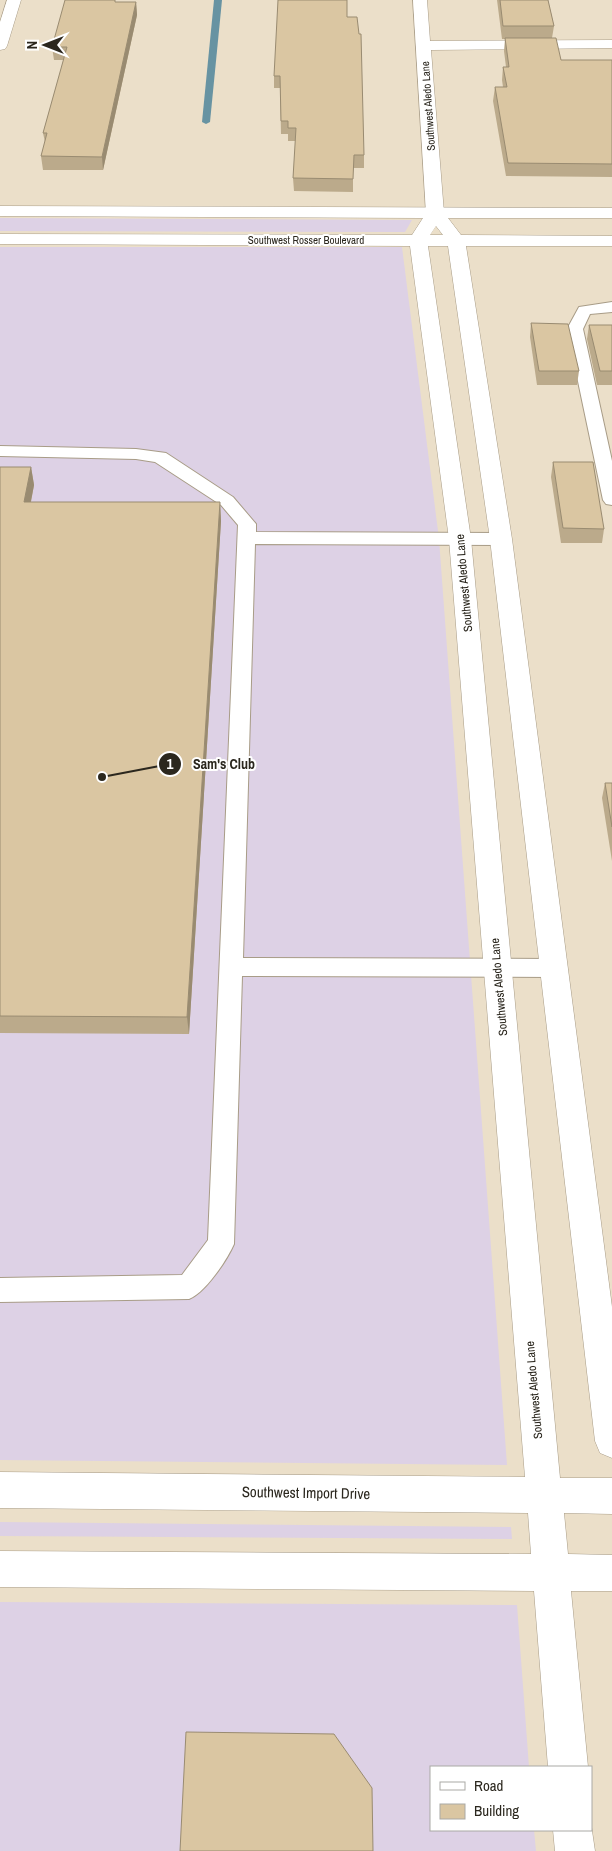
<svg xmlns="http://www.w3.org/2000/svg" width="612" height="1851" font-family="'Archivo Narrow',sans-serif">
	<rect width="100%" height="100%" fill="#ebdfc9"/>
	<g fill="#ddd1e5">
		<polygon points="0,218 412,220 405,232 0,231"/>
		<polygon points="0,247 402,247 439,539 507,1465 0,1460"/>
		<polygon points="0,1522 511,1527 512,1539 0,1536"/>
		<polygon points="0,1602 517,1605 529,1767 431,1767 431,1830 534,1830 536,1851 0,1851"/>
	</g>
	<g fill="none" stroke-linecap="round" stroke-linejoin="round">
		<polygon fill="#6793a2" fill-rule="evenodd" points="214,0 222,0 210,122 206,124 202,122"/>
		<defs>
			<g id="service">
				<polygon points="612,302 612,312 590,314 583,329 612,461 612,505 606,504 603,500 567,329 579,307"/>
				<path d="M0,446l136,3 30,4 67,44 23,27v8l245,1 6,2 3,4 -3,4 -6,2 -246,-1 -12,414 310,1 8,3 3,6 -3,6 -8,3 -311,-1 -8,268c-7,16 -29,49 -45,55l-189,3v-24l182,-3 26,-35 30,-715 -17,-20 -66,-43 -19,-3 -136,-3z"/>
			</g>
			<g id="minor">
				<polygon points="7,0 21,0 7,46 5,49 0,50 0,22"/>
				<polygon points="413,0 427,0 430,41 612,40 612,48 431,50 444,213 441,217 435,218 429,217 426,213"/>
			</g>
			<g id="tertiary">
				<path d="M0,206l612,2v10h-164l13,17 151,1v10h-146l46,293 100,768v151l-12,-5 -5,-12 -105,-902 -42,-293h-20l43,293 89,939h52v36l-48,-1 4,41 44,1v36h-41l17,176h-40l-14,-176 -534,-4v-36l531,3 -3,-41 -528,-5v-36l525,5 -76,-938 -39,-293 -410,-2v-10l412,1 11,-17 -423,-2zM436,226l7,9h-13z"/>
				<polygon points="591,1824 595,1851 555,1851 553,1830 591,1830"/>
			</g>
		</defs>
		<use href="#service" stroke="#a89c87" stroke-width="2"/>
		<use href="#minor" stroke="#a89c87" stroke-width="1"/>
		<use href="#tertiary" stroke="#a89c87" stroke-width="1"/>
		<use href="#service" fill="#fff" fill-rule="evenodd"/>
		<use href="#minor" fill="#fff" fill-rule="evenodd"/>
		<use href="#tertiary" fill="#fff" fill-rule="evenodd"/>
	</g>
	<g fill="#bbaa8b">
		<polygon points="497,0 548,0 554,26 552,38 561,60 612,60 612,177 506,176 493,101 495,87 503,87 502,80 503,67 506,67 504,51 505,39 502,39"/>
		<polygon points="118,2 136,2 137,15 103,170 43,170 41,156 45,142 43,133 64,60 54,60 52,47"/>
		<polygon points="347,17 364,155 364,168 353,168 353,192 294,191 293,178 296,141 288,141 288,134 281,134 280,88 274,88 274,76"/>
		<polygon points="531,323 579,371 577,385 537,385 530,337"/>
		<polygon points="589,325 612,325 612,385 597,385 587,339"/>
		<polygon points="553,462 604,529 602,543 561,543 551,477"/>
		<polygon points="0,467 31,467 34,485 31,502 220,502 221,521 189,1034 0,1033"/>
		<polygon points="605,783 612,783 612,861 602,798"/>
	</g>
	<g fill="#998b71">
		<polygon points="136,2 137,15 103,170 102,157"/>
		<polygon points="31,467 34,485 27,521 24,502"/>
		<polygon points="220,502 221,521 189,1034 187,1017"/>
	</g>
	<g fill="#dac6a2" stroke="#998b71">
		<polygon points="65,0 115,0 115,2 136,2 102,157 41,156 47,133 43,133 67,47 52,47"/>
		<polygon points="278,0 347,0 347,17 357,17 359,34 361,34 364,155 354,155 353,179 293,178 296,128 288,128 288,121 281,121 280,76 274,76"/>
		<polygon points="500,0 548,0 554,26 503,26"/>
		<polygon points="505,38 556,38 561,60 612,60 612,164 508,163 495,87 507,87 503,67 509,67"/>
		<polygon points="531,323 568,324 579,371 539,371"/>
		<polygon points="589,325 612,325 612,371 600,371"/>
		<polygon points="553,462 593,462 604,529 563,528"/>
		<polygon points="0,467 31,467 24,502 220,502 187,1017 0,1016"/>
		<polygon points="605,783 612,783 612,827"/>
		<polygon points="186,1732 334,1734 372,1788 373,1851 180,1851"/>
	</g>
	<g text-anchor="middle" stroke-width="4" stroke-linejoin="round" paint-order="stroke">
		<g font-size="11" fill="#2b271e" stroke="#fff">
			<text transform="translate(428 106) rotate(-94)" y="4">Southwest Aledo Lane</text>
			<text x="306" y="244">Southwest Rosser Boulevard</text>
		</g>
		<g font-size="12" fill="#2b271e" stroke="#fff">
			<text transform="translate(464 583) rotate(-95)" y="4">Southwest Aledo Lane</text>
			<text transform="translate(499 987) rotate(-95)" y="4">Southwest Aledo Lane</text>
			<text transform="translate(534 1390) rotate(-95)" y="4">Southwest Aledo Lane</text>
		</g>
		<g font-size="15" fill="#2b271e" stroke="#fff">
			<text transform="translate(306 1493) rotate(1)" y="5">Southwest Import Drive</text>
		</g>
	</g>
	<path fill="none" stroke="#2b271e" stroke-width="2" d="M102 777L170 764"/>
	<g fill="#2b271e" stroke="#fff" stroke-width="2">
		<circle cx="102" cy="777" r="5"/>
		<circle cx="170" cy="764" r="12"/>
	</g>
	<g font-size="15" text-anchor="middle" font-weight="bold" fill="#fff">
		<text x="170" y="769">1</text>
	</g>
	<g font-size="14" text-anchor="middle" font-weight="bold" fill="#2b271e" stroke="#fff" stroke-width="4" stroke-linejoin="round" paint-order="stroke">
		<text x="224" y="769">Sam's Club</text>
	</g>
	<rect x="430" y="1766" width="162" height="65" fill="#ffffff" stroke="#aaa9a5"/>
	<rect x="440" y="1782" width="25" height="8" fill="#ffffff" stroke="#aaa9a5"/>
	<text x="474" y="1791" font-size="15" fill="#2b271e">Road</text>
	<rect x="440" y="1804" width="25" height="15" fill="#dac6a2" stroke="#aaa9a5"/>
	<text x="474" y="1816" font-size="15" fill="#2b271e">Building</text>
	<g transform="translate(45 45) rotate(270)" stroke="#ffffff" stroke-width="4" paint-order="stroke">
	<path d="M0-4L9 19L0 12L-9 19Z" fill="#2b271e"/>
	<text y="-8" font-size="14" font-weight="bold" text-anchor="middle" fill="#2b271e">N</text>
	</g>
</svg>
